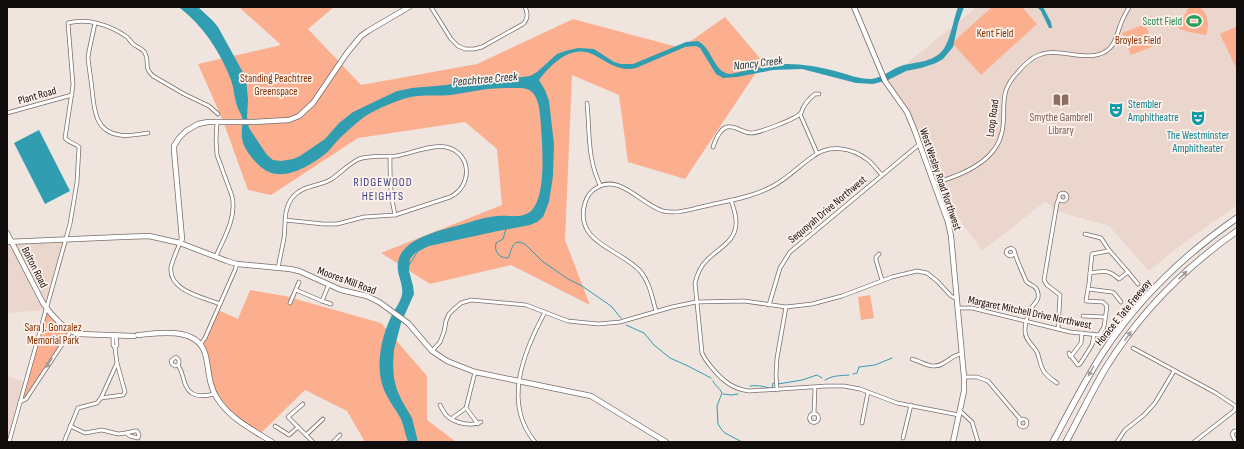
<svg xmlns="http://www.w3.org/2000/svg" width="1244" height="449" font-family="'Sofia Sans Condensed',sans-serif">
	<rect width="100%" height="100%" fill="#f0e4de"/>
	<g fill="#ead6cd">
		<polygon points="977,7 1237,7 1237,205 1177,248 1149,271 1109,226 1056,211 1046,201 982,251 934,183 902,105 887,79"/>
		<polygon points="7,239 10,245 68,241 49,308 46,310 7,313"/>
		<polygon points="7,376 24,382 9,442 7,442"/>
	</g>
	<g fill="#fbaf8e">
		<polygon points="239,7 334,7 308,29 361,85 477,64 573,19 681,48 725,17 763,62 685,179 628,162 619,95 572,75 565,240 590,305 511,265 430,284 381,253 502,205 497,149 465,122 358,138 271,195 248,190 223,121 198,64 281,45"/>
		<polygon points="992,7 1022,7 1037,24 981,75 952,43"/>
		<path d="M1189,7h11c8,8 10,17 6,28l-17,-3 -10,-3 -1,-3z"/>
		<polygon points="1145,24 1154,46 1131,55 1122,33"/>
		<polygon points="1237,26 1237,70 1220,34"/>
		<polygon points="250,290 285,296 381,323 427,376 427,420 456,442 365,442 347,411 305,390 259,435 228,412 212,395 206,369 203,350 199,345 205,339 218,310 238,319"/>
		<polygon points="870,295 874,318 861,320 858,297"/>
		<polygon points="47,309 71,331 22,402"/>
	</g>
	<g fill="#319db1">
		<path d="M179,7h19l15,14 5,6 28,51 2,22 -1,17 2,11 18,27 6,5 8,1 12,-2 7,-3 25,-17 14,-16 14,-11 44,-21 15,-3 34,-3 41,-7h27l16,-2 7,-4 20,-18 8,-3 13,-3 16,1 20,13 7,2h12l53,-22 12,-1c15,8 15,31 32,33 19,-4 38,-10 57,-10 17,0 32,3 48,7 12,3 23,8 36,8 12,-1 21,-11 33,-14 14,-3 29,-3 39,-15 8,-11 10,-30 15,-43h6l-6,17 -5,23 -10,12 -7,4 -15,5 -15,3 -18,9 -15,4 -17,-1 -54,-14 -29,1 -36,7 -14,1 -7,-4 -16,-26 -4,-2 -11,1 -49,21c-16,4 -27,-5 -40,-12 -23,-14 -44,7 -57,24l6,10 4,11 5,43 -1,32 -4,26 -6,15 -6,5 -7,3 -32,6 -69,15 -14,7 -5,6 -1,12 4,15 1,8 -13,29 -7,27 -1,15 1,13 3,12 5,11 10,17 6,24h-10c-3,-8 -4,-16 -7,-23 -4,-7 -9,-14 -13,-21 -10,-18 -10,-36 -6,-55 2,-9 5,-18 9,-26 3,-7 9,-14 11,-22 2,-11 -6,-21 -4,-32 3,-27 50,-34 72,-41 9,-3 17,-5 27,-6 11,-1 25,3 34,-5 16,-15 11,-66 10,-86 -1,-9 -1,-21 -6,-29 -3,-6 -9,-8 -15,-8 -11,0 -22,0 -33,1 -12,2 -24,4 -36,6 -11,1 -22,0 -34,1 -16,2 -39,12 -53,21 -9,7 -17,14 -25,22 -5,5 -9,11 -14,15 -14,11 -38,26 -56,18 -10,-4 -26,-22 -27,-34 -1,-7 1,-14 0,-21 -1,-4 -4,-7 -5,-11 -3,-9 -3,-18 -6,-26 -11,-29 -28,-54 -52,-73z"/>
		<polygon points="1037,7 1043,7 1051,22 1052,28 1049,28 1041,11"/>
		<polygon points="39,130 70,191 45,204 14,143"/>
	</g>
	<g fill="none" stroke-linecap="round" stroke-linejoin="round">
		<g stroke="#319db1" stroke-width="1">
			<path d="M506,229l-3,10 -7,4c-2,9 3,15 12,15 4,-6 3,-21 17,-14l17,17 26,18 14,7 29,20 10,12"/>
			<polyline points="409,265 418,251"/>
			<polyline points="626,325 644,333 654,345 670,358 688,366 711,378"/>
			<polyline points="853,374 857,373 859,367 875,365 892,358"/>
			<path d="M825,380c9,-5 14,-4 24,-5"/>
			<path d="M713,381c1,4 7,7 9,12l-5,13 1,18 4,6 3,3 17,9"/>
			<polyline points="778,384 802,380 817,375 822,378"/>
			<path d="M750,386c6,-1 13,0 19,2"/>
			<polyline points="772,388 773,383 774,383"/>
			<polyline points="723,394 731,395 738,394"/>
		</g>
		<defs>
			<g id="street">
				<path d="M431,7l20,32 7,7 7,3h9l8,-2 41,-23c5,-5 5,-11 2,-17"/>
				<path d="M95,23l-6,28 -1,7c1,10 3,21 4,31 2,20 3,43 28,46 9,2 19,-1 28,-2"/>
				<path d="M587,103c3,30 0,54 13,82"/>
				<polyline points="7,113 72,95"/>
				<polyline points="800,114 817,153"/>
				<path d="M713,147c2,-6 7,-18 14,-20 8,-2 16,6 24,6 8,0 45,-14 50,-20 1,-1 1,-4 2,-5 3,-6 7,-10 12,-14h4"/>
				<path d="M390,156c0,21 0,39 5,59"/>
				<path d="M934,183c26,-7 62,-21 68,-51 5,-24 -5,-39 16,-60 5,-6 13,-14 21,-17 21,-9 53,11 71,-7 7,-7 8,-19 12,-27 2,-5 5,-10 7,-14"/>
				<circle cx="1063" cy="197" r="4"/>
				<path d="M731,200c2,7 5,14 5,21 1,21 -18,27 -30,40 -6,6 -9,14 -11,22l7,70c3,7 7,11 11,16 10,12 20,20 36,22l77,-5h18l16,3 37,14 62,12"/>
				<path d="M180,243c-3,7 -7,16 -9,24 -3,24 32,30 49,37"/>
				<polyline points="879,254 876,257 876,260 882,280"/>
				<path d="M1014,254l-3,2 -3,-1 -2,-2 1,-3 4,-2 3,2c2,9 8,21 12,31 4,5 11,4 12,12 2,9 -7,12 -9,19 -2,5 -4,13 -4,19 0,9 8,14 12,21 3,7 3,15 8,21 3,4 8,7 12,10"/>
				<path d="M216,256c8,-18 21,-39 16,-60l-15,-41 -1,-15 1,-18"/>
				<path d="M278,268c2,-10 4,-20 6,-30 2,-14 -1,-28 8,-40 10,-13 25,-11 38,-18 10,-6 18,-16 29,-21 12,-4 24,-2 37,-3 13,-2 37,-12 50,-9 26,6 27,39 4,50l-55,18 -31,2 -27,7h-14l-38,-4"/>
				<polyline points="1128,272 1138,284"/>
				<path d="M1090,273c14,-2 18,-4 29,6l9,-7 -19,-22"/>
				<polyline points="1088,289 1112,292 1114,293 1121,302"/>
				<polyline points="296,290 322,301 329,284"/>
				<polyline points="322,301 331,304"/>
				<polyline points="290,303 299,282"/>
				<polyline points="769,305 780,268 790,252 916,147 920,144"/>
				<polyline points="958,308 972,308 1070,332 1099,335 1104,327 1107,306 1103,302 1086,301 1089,283 1092,254 1108,251 1109,250 1101,238 1085,234"/>
				<path d="M656,311c-4,-13 -6,-28 -15,-39 -19,-23 -68,-28 -56,-69 2,-7 7,-13 13,-16 22,-13 44,18 65,24 13,3 25,-1 38,-4 24,-6 50,-9 72,-21 15,-8 26,-20 39,-29 17,-13 39,-10 56,3 5,4 9,10 14,15"/>
				<polyline points="1083,316 1105,317"/>
				<polyline points="1058,329 1060,295 1047,285 1044,280 1057,203 1059,199"/>
				<polyline points="113,336 113,345 115,348"/>
				<polyline points="200,345 205,338 235,270 237,264"/>
				<polyline points="1133,348 1216,393 1237,407"/>
				<polyline points="432,351 440,342 444,332 446,321 449,314 453,310 461,303 471,300 526,305 568,321 598,324 620,322 672,307 696,302 744,301 786,307 812,304 842,296 892,277 917,271 927,273 937,281 951,296 957,299"/>
				<polyline points="1069,353 1070,356 1072,355 1081,343 1082,333"/>
				<polyline points="1071,356 1078,365 1080,364 1092,345 1094,335"/>
				<path d="M912,359c7,2 15,7 21,7 12,1 18,-12 29,-12"/>
				<path d="M178,365l-3,1 -3,-2 -1,-3 2,-2 3,-2 3,3v3l-1,2c6,9 4,13 8,21 5,12 17,11 28,8"/>
				<polyline points="475,372 466,408 478,424"/>
				<polyline points="964,377 977,377 988,381 1021,420"/>
				<polyline points="777,390 776,374 777,358 786,307"/>
				<polyline points="101,398 123,395 125,392 117,363"/>
				<polyline points="20,402 26,399 71,331"/>
				<polyline points="303,404 288,417 313,442"/>
				<path d="M440,405c2,4 4,8 7,11 8,7 24,11 34,6"/>
				<polyline points="960,411 972,422 978,442"/>
				<circle cx="814" cy="418" r="4.5"/>
				<polyline points="814,414 815,387"/>
				<polyline points="451,419 466,408"/>
				<circle cx="1023" cy="423" r="4"/>
				<polyline points="862,423 868,392"/>
				<polyline points="70,426 85,433 102,430 118,434 126,433"/>
				<polyline points="275,426 289,435 298,427"/>
				<polygon points="135,431 137,431 139,435 138,438 130,436 126,433"/>
				<polyline points="306,435 323,419"/>
				<polyline points="903,438 911,405"/>
				<path d="M9,442l61,-218 7,-42 2,-35c-4,-4 -10,-4 -14,-9l8,-53 -5,-62c20,-5 42,2 59,14 2,2 4,5 6,7 4,3 10,5 12,9 5,9 -2,14 8,23l31,18 25,12 9,8"/>
				<polyline points="64,442 78,408 97,403 101,398 117,363 115,348 117,345 116,336"/>
				<polyline points="333,442 340,435"/>
				<path d="M535,442c-33,-39 -11,-91 10,-130"/>
				<polyline points="1117,442 1125,430 1144,415 1155,403 1174,371"/>
				<polyline points="1194,442 1234,411 1236,407"/>
				<polyline points="1236,442 1232,434 1234,431 1237,431"/>
			</g>
			<g id="secondary">
				<polyline points="854,7 885,81 907,112 914,129 948,222 951,236 964,377 964,391 953,442"/>
				<path d="M7,233l36,70c8,12 22,28 36,31l55,2"/>
				<polyline points="7,242 121,237 149,236 180,243 227,261 237,264 290,269 299,271 341,290 367,296 379,302 408,323 432,351 447,361 475,372 591,396 666,442"/>
				<polyline points="180,243 182,239 174,150 174,146 179,138 186,131 198,124 208,122 254,122 289,120 299,116 313,103 347,53 361,36 368,31 409,7"/>
				<path d="M138,335c23,-2 62,-9 68,22 3,14 3,29 11,41 12,20 36,32 55,44"/>
			</g>
			<g id="highway">
				<path d="M1053,442c16,-30 32,-62 51,-91 35,-53 81,-97 133,-133"/>
				<path d="M1066,442c13,-24 25,-49 39,-73 34,-55 79,-101 132,-138"/>
			</g>
		</defs>
		<use href="#street" stroke="#796e6a" stroke-width="4.5"/>
		<use href="#secondary" stroke="#796e6a" stroke-width="6"/>
		<use href="#highway" stroke="#796e6a" stroke-width="7"/>
		<use href="#street" stroke="#fff" stroke-width="3"/>
		<use href="#secondary" stroke="#fff" stroke-width="4.5"/>
		<use href="#highway" stroke="#fff" stroke-width="5.5"/>
	</g>
	<defs><path id="oneway-solid" d="M-6-.8H1V-3.2L6.5 0L1 3.2V.8H-6Z"/></defs>
	<g fill="#a09e9e">
		<use href="#oneway-solid" transform="translate(1183 275) rotate(-43)"/>
		<use href="#oneway-solid" transform="translate(1128 336) rotate(-54)"/>
		<use href="#oneway-solid" transform="translate(49 363) rotate(124)"/>
		<use href="#oneway-solid" transform="translate(1091 371) rotate(120)"/>
	</g>
	<defs>
		<symbol id="stadium-bare" viewBox="-9 -9 18 18"><path d="M0-5a6.5 5 0 1 0 0 10a6.5 5 0 1 0 0-10ZM-3.5-1.8h7v3.6h-7Z" fill="#2e9e5b" stroke="#fef1ec" stroke-width="2.5" paint-order="stroke"/></symbol>
		<symbol id="library-bare" viewBox="-9 -9 18 18"><path d="M-6-4Q-3-5.5-.7-3.5V5Q-3 3-6 4ZM6-4Q3-5.5 .7-3.5V5Q3 3 6 4Z" fill="#8d6e63" stroke="#fef1ec" stroke-width="2.5" paint-order="stroke"/></symbol>
		<symbol id="theatre-bare" viewBox="-9 -9 18 18"><path d="M-5-5.5Q0-4 5-5.5V0Q5 5 0 6Q-5 5-5 0ZM-3.3-2.5H-1v1.5H-3.3ZM1-2.5H3.3v1.5H1ZM-2.8 1Q0 5.5 2.8 1Z" fill="#0f9aa8" stroke="#fef1ec" stroke-width="2.5" paint-order="stroke"/></symbol>
	</defs>
	<g fill-rule="evenodd">
		<use href="#stadium-bare" x="1183" y="10" width="22" height="22"/>
		<use href="#library-bare" x="1050" y="89" width="22" height="22"/>
		<use href="#theatre-bare" x="1105" y="99" width="22" height="22"/>
		<use href="#theatre-bare" x="1187" y="107" width="22" height="22"/>
	</g>
	<g text-anchor="middle" stroke-width="3.5" stroke-linejoin="round" paint-order="stroke">
		<g font-size="11" fill="#27864d" stroke="#fef1ec" text-anchor="end">
			<text x="1182" y="25">Scott Field</text>
		</g>
		<g font-size="11" fill="#823100" stroke="#fef1ec">
			<text x="995" y="37">Kent Field</text>
			<text x="1138" y="44">Broyles Field</text>
			<text x="276" y="82">Standing Peachtree<tspan x="276" dy="13">Greenspace</tspan></text>
			<text x="53" y="331">Sara J. Gonzalez<tspan x="53" dy="13">Memorial Park</tspan></text>
		</g>
		<g font-size="11" fill="#110d0c" stroke="#fef1ec">
			<text transform="translate(37 95) rotate(-16)" y="4">Plant Road</text>
			<text transform="translate(992 118) rotate(-82)" y="4">Loop Road</text>
			<text transform="translate(941 179) rotate(71)" y="4">West Wesley Road Northwest</text>
			<text transform="translate(827 209) rotate(-40)" y="4">Sequoyah Drive Northwest</text>
			<text transform="translate(35 267) rotate(63)" y="4">Bolton Road</text>
			<text transform="translate(347 280) rotate(20)" y="4">Moores Mill Road</text>
			<text transform="translate(1030 312) rotate(12)" y="4">Margaret Mitchell Drive Northwest</text>
			<text transform="translate(1123 312) rotate(-51)" y="4">Horace E Tate Freeway</text>
		</g>
		<g font-size="11" fill="#0d838f" stroke="#fef1ec" text-anchor="start">
			<text x="1128" y="108">Stembler<tspan x="1128" dy="13">Amphitheatre</tspan></text>
			<text x="1198" y="139" text-anchor="middle">The Westminster<tspan x="1198" dy="13">Amphitheater</tspan></text>
		</g>
		<g font-size="11" fill="#785e54" stroke="#fef1ec">
			<text x="1061" y="121">Smythe Gambrell<tspan x="1061" dy="13">Library</tspan></text>
		</g>
		<g font-size="12" font-style="italic" fill="#223a3f" stroke="#fef1ec">
			<text transform="translate(758 63) rotate(-7)" y="4">Nancy Creek</text>
			<text transform="translate(485 79) rotate(-5)" y="4">Peachtree Creek</text>
		</g>
		<g font-size="12" letter-spacing="1" fill="#3c4581" stroke="#fef1ec">
			<text x="383" y="186">RIDGEWOOD<tspan x="383" dy="14">HEIGHTS</tspan></text>
		</g>
	</g>
	<rect width="1244" height="449" fill="none" stroke="#110d0c" stroke-width="16"/>
</svg>
